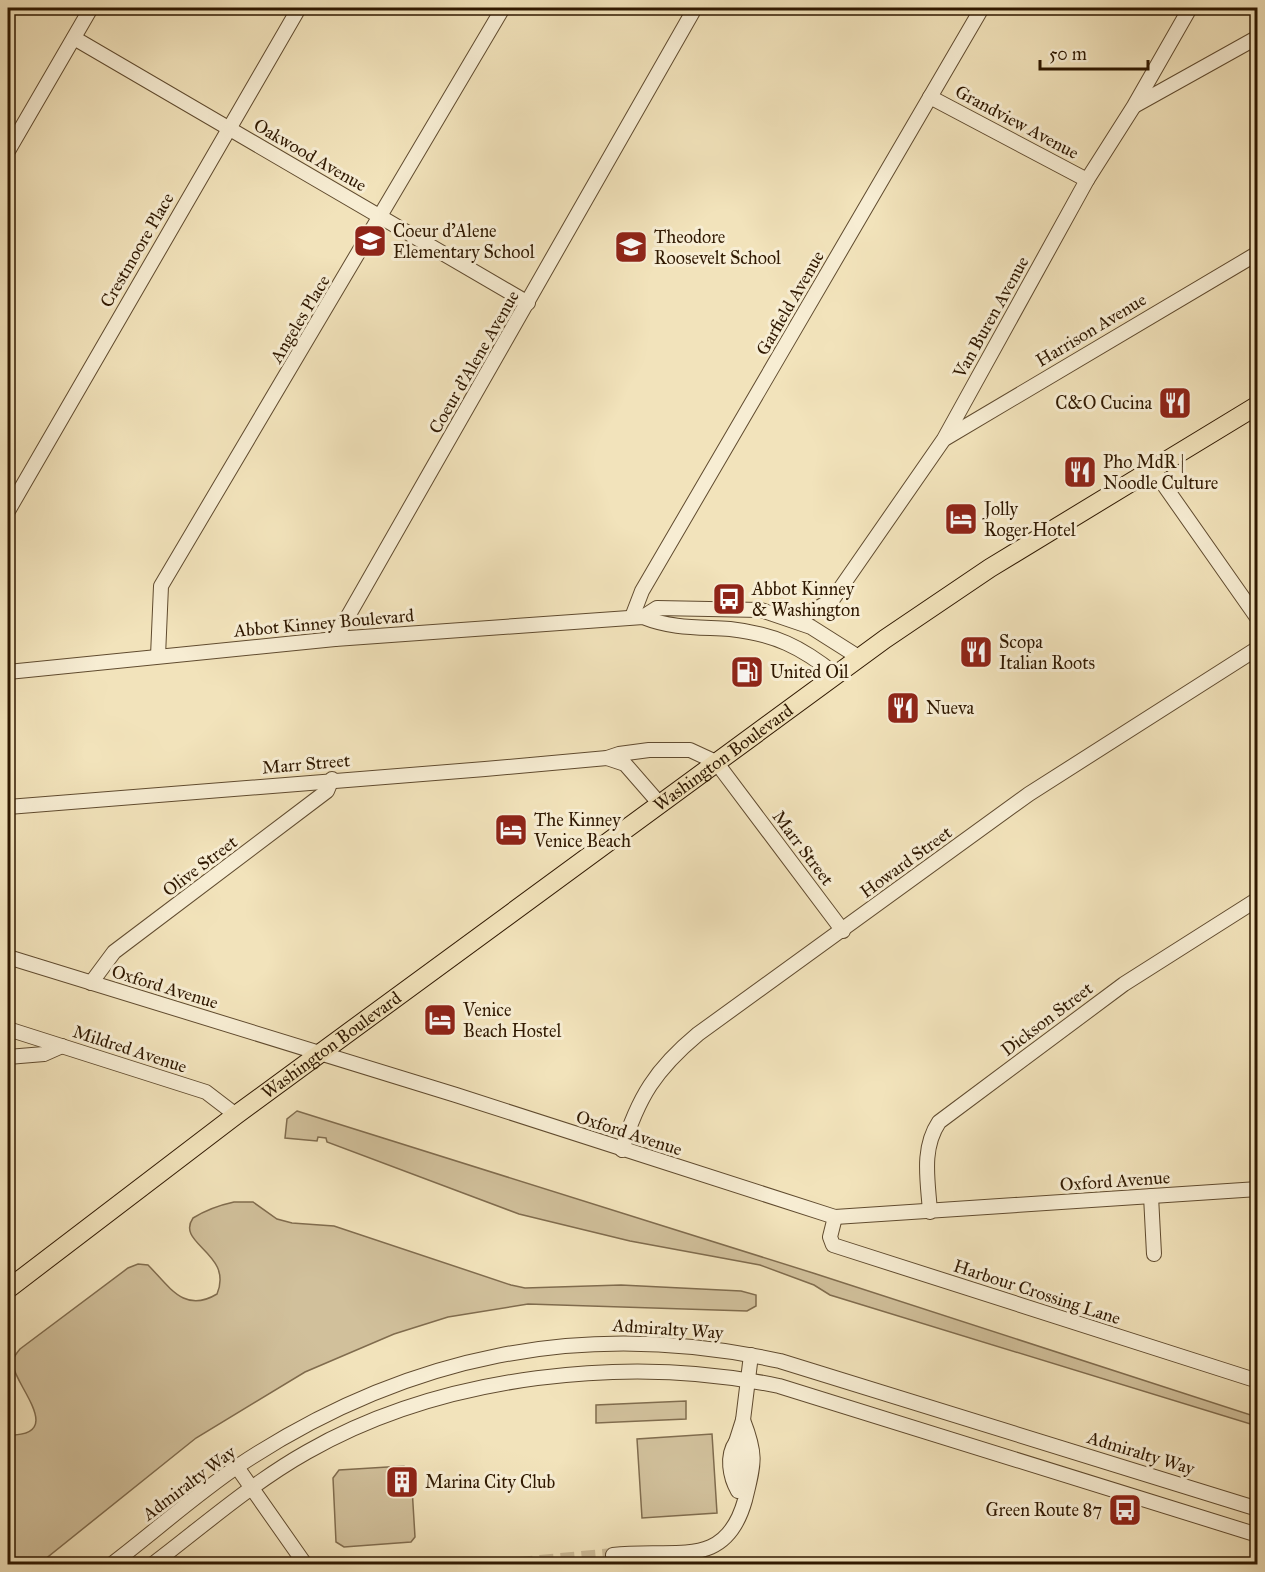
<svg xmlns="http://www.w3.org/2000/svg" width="1265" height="1572" font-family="'IM FELL Great Primer',serif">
	<rect width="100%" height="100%" fill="#f2e3bb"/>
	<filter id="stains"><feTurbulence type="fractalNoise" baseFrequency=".00333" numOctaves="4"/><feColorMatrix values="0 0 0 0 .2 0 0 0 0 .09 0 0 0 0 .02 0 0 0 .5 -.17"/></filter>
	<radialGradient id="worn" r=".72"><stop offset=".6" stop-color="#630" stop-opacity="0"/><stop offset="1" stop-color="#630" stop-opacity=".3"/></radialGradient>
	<g fill="#d1c09b" stroke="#806c4e" stroke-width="1.5">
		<polygon points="297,1111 813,1273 1257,1417 1257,1426 830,1295 814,1285 760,1265 630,1241 519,1214 327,1142 326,1138 318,1137 317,1141 285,1138 287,1119"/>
		<path d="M234,1202h19l24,17 15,4 42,3 177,59 14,3 96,-3 120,6 15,4v11l-9,5 -219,-7 -80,13 -54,17 -89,38 -109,66 -157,126h-31v-129c57,1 10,-46 5,-69 -1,-7 2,-11 7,-17l108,-81 10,-4 10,1c21,21 36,49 69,29 17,-41 -42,-50 -24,-76 13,-8 27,-13 41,-16z"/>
		<polygon points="686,1401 686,1419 596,1423 596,1405"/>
		<polygon points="712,1434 717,1513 642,1518 637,1439"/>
		<polygon points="404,1466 411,1471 415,1537 411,1542 344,1547 336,1542 333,1478 339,1470"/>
	</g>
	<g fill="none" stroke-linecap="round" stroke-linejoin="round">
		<polyline stroke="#cbba96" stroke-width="14" stroke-dasharray="14 7" stroke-linecap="butt" points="519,1564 613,1555"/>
		<defs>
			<g id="minor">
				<polyline points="74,38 528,303"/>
				<polyline points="930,97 1087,180"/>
				<polyline points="1136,105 1258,37"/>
				<polyline points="8,151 91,8"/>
				<polyline points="946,438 1258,253"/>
				<polyline points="1152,468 1258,619"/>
				<polyline points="8,511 299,8"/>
				<polyline points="632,617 642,591 982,8"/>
				<polyline points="643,617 657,608 761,610 811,627 860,658"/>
				<polyline points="796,621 833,599 944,439 1087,180 1134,106 1190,8"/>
				<polyline points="335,639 695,8"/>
				<polyline points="158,656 161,586 503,8"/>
				<path d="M8,672l327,-33 308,-22c30,12 56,10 87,12 45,5 71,18 105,45"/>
				<polyline points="607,758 625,764 659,803"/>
				<polyline points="8,807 485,769 607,758 619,754 649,750 690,750 716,762 843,931"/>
				<polyline points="8,957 456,1095 835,1217 1258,1189"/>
				<polyline points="91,983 114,952 327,791 332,779"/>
				<polyline points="8,1029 206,1092 236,1115"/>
				<polyline points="8,1057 44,1054 62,1046"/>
				<path d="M622,1150c16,-53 34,-81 76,-116l331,-240 229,-146"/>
				<polyline points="1151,1196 1154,1254"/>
				<path d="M930,1212c-2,-31 -9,-63 9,-90l185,-138 134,-85"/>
				<polyline points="835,1217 830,1237 833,1245 1258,1381"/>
				<path d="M736,1442c-10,14 -6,35 2,49"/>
				<polyline points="237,1467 305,1564"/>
				<path d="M739,1490c5,-15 5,-34 -3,-48l7,-22 8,-65"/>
				<path d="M613,1555c61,-8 112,17 132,-55 9,-37 12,-44 -2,-80"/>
				<path d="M112,1564c42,-32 82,-68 126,-98 167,-111 345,-148 542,-105l478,148"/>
				<path d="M153,1564c50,-38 99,-81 154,-112 135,-77 321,-98 472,-66l479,149"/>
			</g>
			<g id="major">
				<path id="s1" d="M8,1289l228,-174 649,-476 105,-71 268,-163"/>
			</g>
		</defs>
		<use href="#minor" stroke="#604b2f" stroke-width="16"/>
		<use href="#major" stroke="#2f1800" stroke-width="20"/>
		<use href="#minor" stroke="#f7edd3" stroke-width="14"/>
		<use href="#major" stroke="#f2e3bb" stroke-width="18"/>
	</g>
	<defs>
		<symbol id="school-square" viewBox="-11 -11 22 22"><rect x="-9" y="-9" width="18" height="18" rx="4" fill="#8f2418" stroke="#f7edd3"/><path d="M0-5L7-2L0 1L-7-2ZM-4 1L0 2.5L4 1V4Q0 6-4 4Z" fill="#fff"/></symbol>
		<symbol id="restaurant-square" viewBox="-11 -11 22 22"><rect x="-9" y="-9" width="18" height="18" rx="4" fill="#8f2418" stroke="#f7edd3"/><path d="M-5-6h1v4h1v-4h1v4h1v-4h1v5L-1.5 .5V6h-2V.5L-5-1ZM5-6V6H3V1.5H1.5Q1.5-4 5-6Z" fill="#fff"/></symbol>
		<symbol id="hotel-square" viewBox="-11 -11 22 22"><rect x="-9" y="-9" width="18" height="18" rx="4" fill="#8f2418" stroke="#f7edd3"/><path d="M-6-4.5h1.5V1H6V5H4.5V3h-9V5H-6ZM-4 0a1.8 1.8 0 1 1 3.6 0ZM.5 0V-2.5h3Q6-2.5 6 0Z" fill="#fff"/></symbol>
		<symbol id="bus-square" viewBox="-11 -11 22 22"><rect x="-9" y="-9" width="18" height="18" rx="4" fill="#8f2418" stroke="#f7edd3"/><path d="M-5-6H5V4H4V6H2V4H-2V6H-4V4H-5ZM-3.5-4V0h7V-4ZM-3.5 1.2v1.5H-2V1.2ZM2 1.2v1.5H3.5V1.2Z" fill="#fff"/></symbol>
		<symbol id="fuel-square" viewBox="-11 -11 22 22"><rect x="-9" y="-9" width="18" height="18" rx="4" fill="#8f2418" stroke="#f7edd3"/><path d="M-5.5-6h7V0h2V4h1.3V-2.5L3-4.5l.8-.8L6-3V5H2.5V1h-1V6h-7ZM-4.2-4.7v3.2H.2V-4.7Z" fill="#fff"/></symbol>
		<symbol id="building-square" viewBox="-11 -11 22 22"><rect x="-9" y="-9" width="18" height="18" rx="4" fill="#8f2418" stroke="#f7edd3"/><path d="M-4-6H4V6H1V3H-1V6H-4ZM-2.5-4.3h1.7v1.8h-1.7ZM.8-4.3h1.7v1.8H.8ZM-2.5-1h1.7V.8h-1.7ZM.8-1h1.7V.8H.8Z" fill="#fff"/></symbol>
	</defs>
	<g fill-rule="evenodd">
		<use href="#school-square" x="351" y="222" width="38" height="38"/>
		<use href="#school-square" x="612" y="228" width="38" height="38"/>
		<use href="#restaurant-square" x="1156" y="384" width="38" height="38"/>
		<use href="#restaurant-square" x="1061" y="453" width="38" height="38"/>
		<use href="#hotel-square" x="942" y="500" width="38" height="38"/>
		<use href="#bus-square" x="710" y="580" width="38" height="38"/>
		<use href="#restaurant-square" x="957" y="633" width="38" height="38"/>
		<use href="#fuel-square" x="728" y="653" width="38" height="38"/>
		<use href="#restaurant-square" x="884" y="689" width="38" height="38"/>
		<use href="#hotel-square" x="492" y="811" width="38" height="38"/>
		<use href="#hotel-square" x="421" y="1001" width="38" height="38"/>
		<use href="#building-square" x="383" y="1463" width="38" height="38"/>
		<use href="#bus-square" x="1106" y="1491" width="38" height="38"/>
	</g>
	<g text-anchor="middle" stroke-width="6" stroke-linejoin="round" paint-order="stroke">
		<g font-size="18" fill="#2f1800" stroke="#f7edd3">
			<text transform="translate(1017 122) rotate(28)" y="6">Grandview Avenue</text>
			<text transform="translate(310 155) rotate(30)" y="6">Oakwood Avenue</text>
			<text transform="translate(137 250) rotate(-60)" y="6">Crestmoore Place</text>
			<text transform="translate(790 303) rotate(-60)" y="6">Garfield Avenue</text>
			<text transform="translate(991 317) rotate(-61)" y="6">Van Buren Avenue</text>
			<text transform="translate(300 319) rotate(-59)" y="6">Angeles Place</text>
			<text transform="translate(1091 330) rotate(-31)" y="6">Harrison Avenue</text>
			<text transform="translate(474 362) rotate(-60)" y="6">Coeur d'Alene Avenue</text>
			<text transform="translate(324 623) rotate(-5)" y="6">Abbot Kinney Boulevard</text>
			<text dy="6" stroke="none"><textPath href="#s1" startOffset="891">Washington Boulevard</textPath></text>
			<text transform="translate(306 764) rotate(-5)" y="6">Marr Street</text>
			<text transform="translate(803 848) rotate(53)" y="6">Marr Street</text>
			<text transform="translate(906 862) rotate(-36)" y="6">Howard Street</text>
			<text transform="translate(200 866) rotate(-37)" y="6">Olive Street</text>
			<text transform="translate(165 987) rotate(17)" y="6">Oxford Avenue</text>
			<text transform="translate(1047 1019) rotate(-37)" y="6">Dickson Street</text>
			<text dy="6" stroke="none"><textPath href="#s1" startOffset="405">Washington Boulevard</textPath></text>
			<text transform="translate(130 1049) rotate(18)" y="6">Mildred Avenue</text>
			<text transform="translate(629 1133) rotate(18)" y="6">Oxford Avenue</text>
			<text transform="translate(1115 1181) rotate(-4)" y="6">Oxford Avenue</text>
			<text transform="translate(1037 1292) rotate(18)" y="6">Harbour Crossing Lane</text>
			<text transform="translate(668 1329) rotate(4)" y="6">Admiralty Way</text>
			<text transform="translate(1141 1453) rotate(17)" y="6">Admiralty Way</text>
			<text transform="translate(189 1483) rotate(-37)" y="6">Admiralty Way</text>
		</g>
		<g font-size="18" fill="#2f1800" stroke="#f7edd3" text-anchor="start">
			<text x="393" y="237">Coeur d'Alene<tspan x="393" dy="21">Elementary School</tspan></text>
			<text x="654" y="243">Theodore<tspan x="654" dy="21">Roosevelt School</tspan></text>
			<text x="1152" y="409" text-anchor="end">C&amp;O Cucina</text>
			<text x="1103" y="468">Pho MdR |<tspan x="1103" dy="21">Noodle Culture</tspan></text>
			<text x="984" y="515">Jolly<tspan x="984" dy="21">Roger Hotel</tspan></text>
			<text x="752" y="595">Abbot Kinney<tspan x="752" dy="21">&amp; Washington</tspan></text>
			<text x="999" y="648">Scopa<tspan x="999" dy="21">Italian Roots</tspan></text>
			<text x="770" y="678">United Oil</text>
			<text x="926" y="714">Nueva</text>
			<text x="534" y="826">The Kinney<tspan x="534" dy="21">Venice Beach</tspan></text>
			<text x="463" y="1016">Venice<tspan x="463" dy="21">Beach Hostel</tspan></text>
			<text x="425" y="1488">Marina City Club</text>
			<text x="1102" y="1516" text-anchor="end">Green Route 87</text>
		</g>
	</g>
	<rect width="1265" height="1572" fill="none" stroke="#f2e3bb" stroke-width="30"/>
	<rect x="9" y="9" width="1247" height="1554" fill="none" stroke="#2f1800" stroke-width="3"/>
	<rect x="15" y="15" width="1235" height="1542" fill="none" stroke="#2f1800" stroke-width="1.5"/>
	<path d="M1040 60v9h108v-9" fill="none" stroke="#2f1800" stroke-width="3"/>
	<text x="1049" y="60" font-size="18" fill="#2f1800" stroke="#f7edd3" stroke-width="4.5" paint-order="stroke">50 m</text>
	<rect width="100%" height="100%" filter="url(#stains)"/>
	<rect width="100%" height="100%" fill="url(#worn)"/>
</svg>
